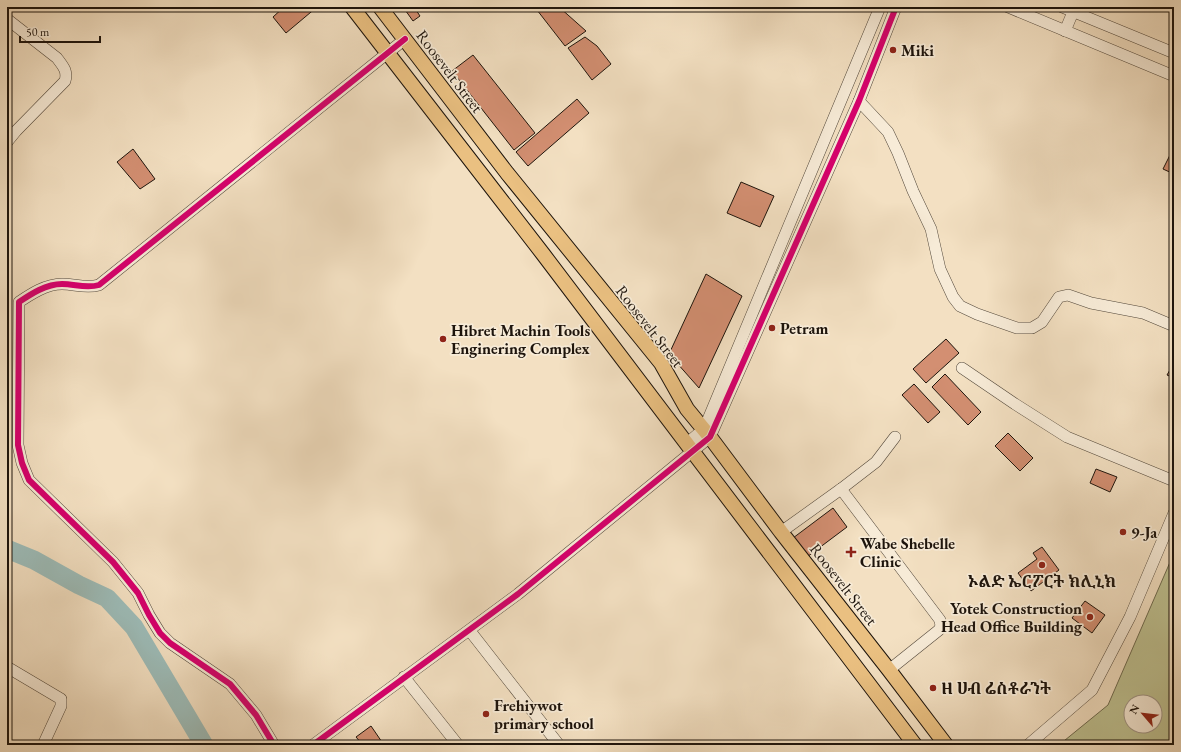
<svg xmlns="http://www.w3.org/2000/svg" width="1181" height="752" font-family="'EB Garamond','Noto Serif Ethiopic',serif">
	<rect width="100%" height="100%" fill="#f3e0c2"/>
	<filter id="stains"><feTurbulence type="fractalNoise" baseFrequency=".005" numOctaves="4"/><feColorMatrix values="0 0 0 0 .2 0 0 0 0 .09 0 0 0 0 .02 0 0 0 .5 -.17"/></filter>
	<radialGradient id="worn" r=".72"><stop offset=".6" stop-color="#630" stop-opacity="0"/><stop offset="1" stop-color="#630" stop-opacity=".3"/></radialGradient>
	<path fill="#bec191" stroke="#6e6a4e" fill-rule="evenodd" d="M1174,553v192h-115l49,-40zM1131,702h24v24h-24z"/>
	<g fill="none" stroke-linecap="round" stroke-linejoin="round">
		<polyline stroke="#9dbcb8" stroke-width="19" points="7,549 34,560 79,585 107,598 134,627 204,745"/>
	</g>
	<g fill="#d38f72" stroke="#1d140c">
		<polygon points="284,7 317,7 286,33 273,17"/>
		<polygon points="403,7 414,7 420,16 413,21"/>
		<polygon points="540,7 559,7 586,31 565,46 537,10"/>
		<polygon points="585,37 597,46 611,64 592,80 568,48"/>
		<polygon points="473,55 535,133 514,150 452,71"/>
		<polygon points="577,99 589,113 528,166 516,152"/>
		<polygon points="133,149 155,179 140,189 117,162"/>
		<polygon points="1171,153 1174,155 1174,174 1163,169"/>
		<polygon points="741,182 774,196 760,227 727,213"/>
		<polygon points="706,274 742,296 699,388 669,354"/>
		<polygon points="946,339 959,353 926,383 913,369"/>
		<polygon points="1174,363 1174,378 1167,375"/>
		<polygon points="945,374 981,412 968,425 932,387"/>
		<polygon points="914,384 940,412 928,423 902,395"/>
		<polygon points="1008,433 1033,458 1020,471 995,446"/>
		<polygon points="1096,469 1117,477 1110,492 1090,483"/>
		<polygon points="833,508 847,527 807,557 793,538"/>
		<polygon points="1042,547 1059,570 1031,591 1018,573 1037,559 1033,553"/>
		<polygon points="1085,601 1105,615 1092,633 1072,618"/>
		<polygon points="371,726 384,745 364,745 363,743 362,744 356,737"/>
	</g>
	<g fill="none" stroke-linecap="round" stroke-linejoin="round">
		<defs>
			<g id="minor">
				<polyline points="1008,7 1174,76"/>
				<polyline points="1062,7 1174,53"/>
				<path d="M7,19l50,39c6,8 11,13 8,23l-49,50 -9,11"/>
				<polyline points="1065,31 1073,12"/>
				<polyline points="859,101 888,132 898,153 913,191 931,229 940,269 953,297 960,306 977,314 1017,328 1032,328 1042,322 1059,297 1068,295 1091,303 1143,313 1174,326"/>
				<polyline points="962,368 1015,404 1067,437 1174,481"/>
				<polyline points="686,444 704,429 880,7"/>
				<polyline points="841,489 940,620 941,626 939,630 889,670"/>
				<polyline points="781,532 841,489 876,462 895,437"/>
				<polyline points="470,631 559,745"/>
				<polyline points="7,667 61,699 61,706 43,745"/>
				<polyline points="404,677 458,745"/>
				<path d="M274,745l-18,-30 -26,-31 -60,-41 -10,-10 -11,-18 -11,-22 -25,-31 -84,-82 -7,-17 -4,-18 1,-143c12,-8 27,-18 43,-18 13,0 24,5 37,1l306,-246"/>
				<polyline points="313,745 518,594 710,437 859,101 896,7"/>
				<polyline points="1028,745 1092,690 1130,617 1174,513"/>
			</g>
			<g id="major">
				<polyline points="352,7 543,254 915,745"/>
				<polyline points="380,7 507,173 661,363 687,409 710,437 781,532 889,670 946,745"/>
			</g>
		</defs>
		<use href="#minor" stroke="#52473a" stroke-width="12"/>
		<use href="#major" stroke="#1d140c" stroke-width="16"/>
		<use href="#minor" stroke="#f7ebd7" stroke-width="11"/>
		<use href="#major" stroke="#eac081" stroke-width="14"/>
		<defs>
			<g id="cycleway">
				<path d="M274,745l-18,-30 -26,-31 -60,-41 -10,-10 -11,-18 -11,-22 -25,-31 -84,-82 -7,-17 -4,-18 1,-143c12,-8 27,-18 43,-18 13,0 24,5 37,1l306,-246"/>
				<polyline points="313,745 518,594 710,437 859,101 896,7"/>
			</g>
		</defs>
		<use href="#cycleway" stroke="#f7ebd7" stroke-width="8"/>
		<use href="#cycleway" stroke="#d6006c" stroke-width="6"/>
	</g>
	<g fill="#8f2418" stroke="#f7ebd7" stroke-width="1.5">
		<circle cx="893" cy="50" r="4"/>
		<circle cx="772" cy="328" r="4"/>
		<circle cx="443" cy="339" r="4"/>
		<circle cx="1123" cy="532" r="4"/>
		<path d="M849 546h4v4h4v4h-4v4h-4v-4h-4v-4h4z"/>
		<circle cx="1042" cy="565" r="4"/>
		<circle cx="1090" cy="617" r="4"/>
		<circle cx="933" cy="688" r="4"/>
		<circle cx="486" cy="714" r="4"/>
	</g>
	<g text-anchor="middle" stroke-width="3.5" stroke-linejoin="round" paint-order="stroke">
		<g font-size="16" font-weight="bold" fill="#1d140c" stroke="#f7ebd7" text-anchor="start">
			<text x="901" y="56">Miki</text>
			<text x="780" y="334">Petram</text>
			<text x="451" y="336">Hibret Machin Tools<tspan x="451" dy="18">Enginering Complex</tspan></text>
			<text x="1131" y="538">9-Ja</text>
			<text x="860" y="549">Wabe Shebelle<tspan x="860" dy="18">Clinic</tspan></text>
			<text x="1042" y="587" text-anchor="middle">ኦልድ ኤርፖርት ክሊኒክ</text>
			<text x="1082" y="614" text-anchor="end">Yotek Construction<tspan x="1082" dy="18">Head Office Building</tspan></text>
			<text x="941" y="694">ዘ ሀብ ሬስቶራንት</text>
			<text x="494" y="711">Frehiywot<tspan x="494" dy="18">primary school</tspan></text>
		</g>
		<g font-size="16" fill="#1d140c" stroke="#f7ebd7">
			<text transform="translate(450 71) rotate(53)" y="6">Roosevelt Street</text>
			<text transform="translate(650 326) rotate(52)" y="6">Roosevelt Street</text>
			<text transform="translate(844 584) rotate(52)" y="6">Roosevelt Street</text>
		</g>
	</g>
	<rect width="1181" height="752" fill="none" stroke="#f3e0c2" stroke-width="24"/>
	<rect x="8" y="8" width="1165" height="736" fill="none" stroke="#1d140c" stroke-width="2"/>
	<rect x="12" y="12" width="1157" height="728" fill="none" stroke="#1d140c"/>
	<g transform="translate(1143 714) rotate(298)"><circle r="19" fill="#f7ebd7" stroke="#a09586"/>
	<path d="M0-3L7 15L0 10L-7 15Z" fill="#8f2418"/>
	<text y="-6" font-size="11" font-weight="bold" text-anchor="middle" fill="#1d140c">N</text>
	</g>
	<path d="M20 36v6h80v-6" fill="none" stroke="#1d140c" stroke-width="2"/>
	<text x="26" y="36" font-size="12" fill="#1d140c" stroke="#f7ebd7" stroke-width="3" paint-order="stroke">50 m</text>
	<rect width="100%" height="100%" filter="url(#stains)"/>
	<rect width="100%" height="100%" fill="url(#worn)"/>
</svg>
